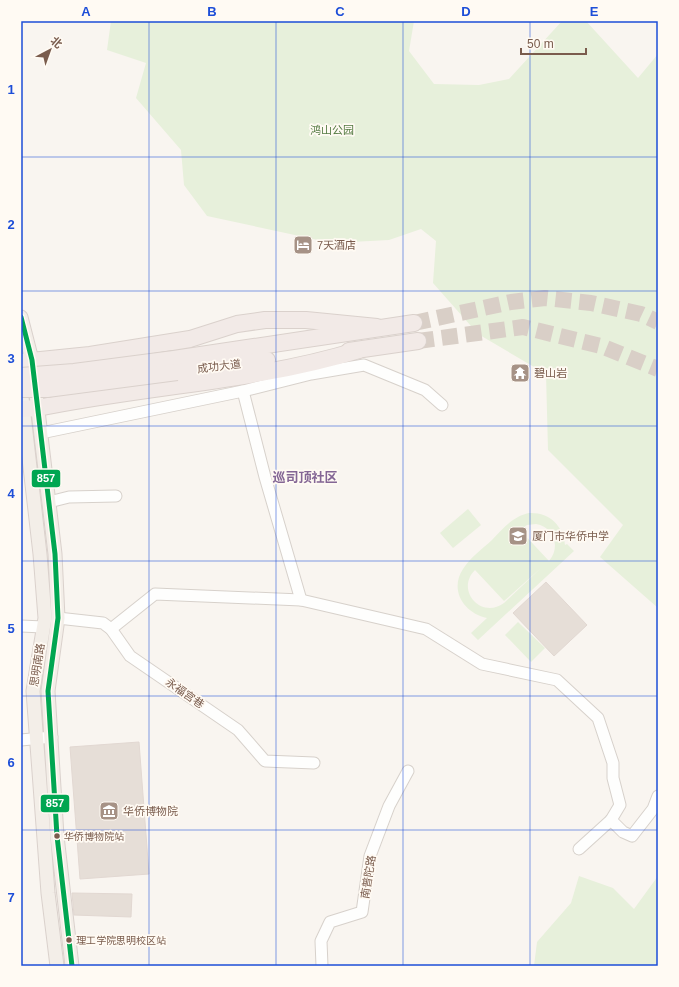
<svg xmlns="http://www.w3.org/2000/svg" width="679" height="987" font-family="Arial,'Noto Sans SC',sans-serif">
	<rect width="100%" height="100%" fill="#f9f5f0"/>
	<g fill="#e7f0db" fill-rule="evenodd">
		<polygon points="111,21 414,21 409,51 434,84 479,85 509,79 562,21 586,21 638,78 658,54 658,608 600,557 623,525 548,450 546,374 478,334 433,283 436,241 421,229 389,240 332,243 207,216 184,185 181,150 136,98 146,63 107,50"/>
		<polygon points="468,509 481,525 453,548 440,533"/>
		<path d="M529,513c20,-1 34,12 36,32l2,-1 7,7 -96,89 -7,-7 16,-15c-23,-5 -38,-28 -24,-49 7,-11 19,-20 29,-29 11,-11 21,-24 37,-27zM536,524c18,3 25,23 13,37l-29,-31 7,-5zM541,568l-37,35c-23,17 -49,-13 -29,-33l29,31z"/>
		<polygon points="518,622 545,648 531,662 505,635"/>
		<polygon points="579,876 613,888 634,909 658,876 658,966 534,966 537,942 571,903"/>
	</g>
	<g fill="#e6ded7" stroke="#e2d8d2">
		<polygon points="546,582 587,625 554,656 513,613"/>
		<polygon points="139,742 149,874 80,879 70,747"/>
		<polygon points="72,893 132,894 131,917 74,915"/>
	</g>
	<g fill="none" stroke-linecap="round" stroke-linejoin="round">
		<g stroke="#d9cfc7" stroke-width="16" stroke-dasharray="16 8" stroke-linecap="butt">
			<polyline points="414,323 511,302 545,298 591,303 641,314 658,322"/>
			<polyline points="418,341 523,327 601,346 658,369"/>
		</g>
		<defs>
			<g id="minor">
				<polyline points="243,391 265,477 301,600"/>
				<polyline points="41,433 243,391 311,374 364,365 425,390 442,405"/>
				<polyline points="49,502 69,497 116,496"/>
				<polyline points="58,618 103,623 111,629 130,656 238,730 265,761 314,763"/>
				<polyline points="21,626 43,627"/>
				<polyline points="111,629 155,594 301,600 426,629 482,664 557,680 598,718 613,763 613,778 620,805 611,820 623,832 632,836 653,809 658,796"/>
				<polyline points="21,740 52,737"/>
				<polyline points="579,849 611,820"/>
				<polyline points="322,966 321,941 330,922 362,912 370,856 389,806 408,771"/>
			</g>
			<g id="major">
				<polyline points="21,317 32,360 55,554 58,618 48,691 57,836 72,966"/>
				<polyline points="21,389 40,554 45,618 33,691 48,893 57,966"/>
			</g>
			<g id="highway">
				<polyline points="349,351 418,341"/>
				<polyline points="174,359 414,323"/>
				<polyline points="21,362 90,355 190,339 237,324 265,320 306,320 377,327"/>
				<polyline points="177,372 267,360"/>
				<path d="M21,409l17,-1c106,-22 217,-26 321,-58"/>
			</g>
		</defs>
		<use href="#minor" stroke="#d7d1cb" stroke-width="13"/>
		<use href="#major" stroke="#dad1cc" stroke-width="15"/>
		<use href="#highway" stroke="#dad1cc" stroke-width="18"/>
		<use href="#minor" stroke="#fefefd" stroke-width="11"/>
		<use href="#major" stroke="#f3eee8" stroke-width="13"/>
		<use href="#highway" stroke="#f2eae7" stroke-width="16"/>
		<defs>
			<g id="highway-bridge">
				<polyline points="21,376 74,372 174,359"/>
				<polyline points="21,389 47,389 177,372"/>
			</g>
		</defs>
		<use href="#highway-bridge" stroke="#dad1cc" stroke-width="18" stroke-linecap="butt"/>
		<use href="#highway-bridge" stroke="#f2eae7" stroke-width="16"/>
		<defs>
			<polyline id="bus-1" points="21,317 32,360 55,554 58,618 48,691 57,836 72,966"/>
		</defs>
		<use href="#bus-1" stroke="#fffaf3" stroke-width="8"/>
		<use href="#bus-1" stroke="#00a651" stroke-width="5"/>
	</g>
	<path fill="none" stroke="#1d4ed8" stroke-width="1" stroke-opacity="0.55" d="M149,21v945M276,21v945M403,21v945M530,21v945M21,157h637M21,291h637M21,426h637M21,561h637M21,696h637M21,830h637"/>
	<defs>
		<symbol id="hotel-square" viewBox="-11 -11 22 22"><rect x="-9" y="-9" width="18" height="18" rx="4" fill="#a69286" stroke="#fffaf3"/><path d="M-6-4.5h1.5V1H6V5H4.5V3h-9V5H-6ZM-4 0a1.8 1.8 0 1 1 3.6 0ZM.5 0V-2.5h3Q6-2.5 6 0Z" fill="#fff"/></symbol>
		<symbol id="temple-square" viewBox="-11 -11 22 22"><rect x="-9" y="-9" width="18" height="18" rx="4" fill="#a69286" stroke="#fffaf3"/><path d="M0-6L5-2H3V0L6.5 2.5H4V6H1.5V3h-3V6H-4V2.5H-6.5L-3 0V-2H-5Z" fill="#fff"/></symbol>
		<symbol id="school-square" viewBox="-11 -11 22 22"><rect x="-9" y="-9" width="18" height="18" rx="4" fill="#a69286" stroke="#fffaf3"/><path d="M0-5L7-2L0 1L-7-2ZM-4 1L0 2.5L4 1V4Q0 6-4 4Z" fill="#fff"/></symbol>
		<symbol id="museum-square" viewBox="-11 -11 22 22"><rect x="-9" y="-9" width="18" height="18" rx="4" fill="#a69286" stroke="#fffaf3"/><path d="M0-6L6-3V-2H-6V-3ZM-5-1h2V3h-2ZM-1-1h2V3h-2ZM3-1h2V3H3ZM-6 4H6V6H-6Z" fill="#fff"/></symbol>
	</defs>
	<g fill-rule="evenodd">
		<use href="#hotel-square" x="292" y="234" width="22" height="22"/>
		<use href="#temple-square" x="509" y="362" width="22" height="22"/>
		<use href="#school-square" x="507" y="525" width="22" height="22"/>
		<use href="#museum-square" x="98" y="800" width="22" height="22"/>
	</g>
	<g fill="#7a5c4d" stroke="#fffaf3" stroke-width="1.5">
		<circle cx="57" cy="836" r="3.5"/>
		<circle cx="69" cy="940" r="3.5"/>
	</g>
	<g text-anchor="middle" stroke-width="3.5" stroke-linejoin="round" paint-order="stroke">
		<g font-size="10" fill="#7a5c4d" stroke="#fffaf3" text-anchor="start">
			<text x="64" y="840">华侨博物院站</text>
			<text x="76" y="944">理工学院思明校区站</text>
		</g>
		<g font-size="11" fill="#537a41" stroke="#fffaf3">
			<text x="332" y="134">鸿山公园</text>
		</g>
		<g font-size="11" fill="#7a5c4d" stroke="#fffaf3" text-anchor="start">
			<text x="317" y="249">7天酒店</text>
			<text x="534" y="377">碧山岩</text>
			<text x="532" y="540">厦门市华侨中学</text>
			<text x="123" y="815">华侨博物院</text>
		</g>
		<g font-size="11" fill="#7a5c4d" stroke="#fffaf3">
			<text transform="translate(219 366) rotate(-7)" y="4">成功大道</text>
			<text transform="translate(37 665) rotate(-81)" y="4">思明南路</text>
			<text transform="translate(185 693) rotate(35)" y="4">永福宫巷</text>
			<text transform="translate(368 877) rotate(-81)" y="4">南普陀路</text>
		</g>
		<g font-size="13" font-weight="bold" fill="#846695" stroke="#fffaf3">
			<text x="305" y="482">巡司顶社区</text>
		</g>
	</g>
	<g stroke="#fffaf3" stroke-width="1.5">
		<rect x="31" y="469" width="30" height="19" rx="4" fill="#00a651"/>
		<rect x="40" y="794" width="30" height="19" rx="4" fill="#00a651"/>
	</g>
	<g font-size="11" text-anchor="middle" font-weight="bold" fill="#fff">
		<text x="46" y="482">857</text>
		<text x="55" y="807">857</text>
	</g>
	<rect width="679" height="987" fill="none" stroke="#fffaf3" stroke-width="44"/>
	<g transform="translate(50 50) rotate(41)" stroke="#fffaf3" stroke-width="3" paint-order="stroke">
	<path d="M0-3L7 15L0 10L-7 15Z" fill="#7a5c4d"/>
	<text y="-6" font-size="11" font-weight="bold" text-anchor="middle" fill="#7a5c4d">北</text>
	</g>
	<path d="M521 48v6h65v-6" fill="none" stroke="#7a5c4d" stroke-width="2"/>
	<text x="527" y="48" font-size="12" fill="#7a5c4d" stroke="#fffaf3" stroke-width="3" paint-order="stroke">50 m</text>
	<rect x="22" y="22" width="635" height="943" fill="none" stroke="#1d4ed8" stroke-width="1.5"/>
	<g font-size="13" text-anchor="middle" font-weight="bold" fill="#1d4ed8">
		<text x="86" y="16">A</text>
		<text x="212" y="16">B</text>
		<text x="340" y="16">C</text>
		<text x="466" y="16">D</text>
		<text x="594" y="16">E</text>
		<text x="11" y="94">1</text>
		<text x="11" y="229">2</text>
		<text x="11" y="363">3</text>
		<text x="11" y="498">4</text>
		<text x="11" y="633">5</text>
		<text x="11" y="767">6</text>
		<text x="11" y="902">7</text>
	</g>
</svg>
